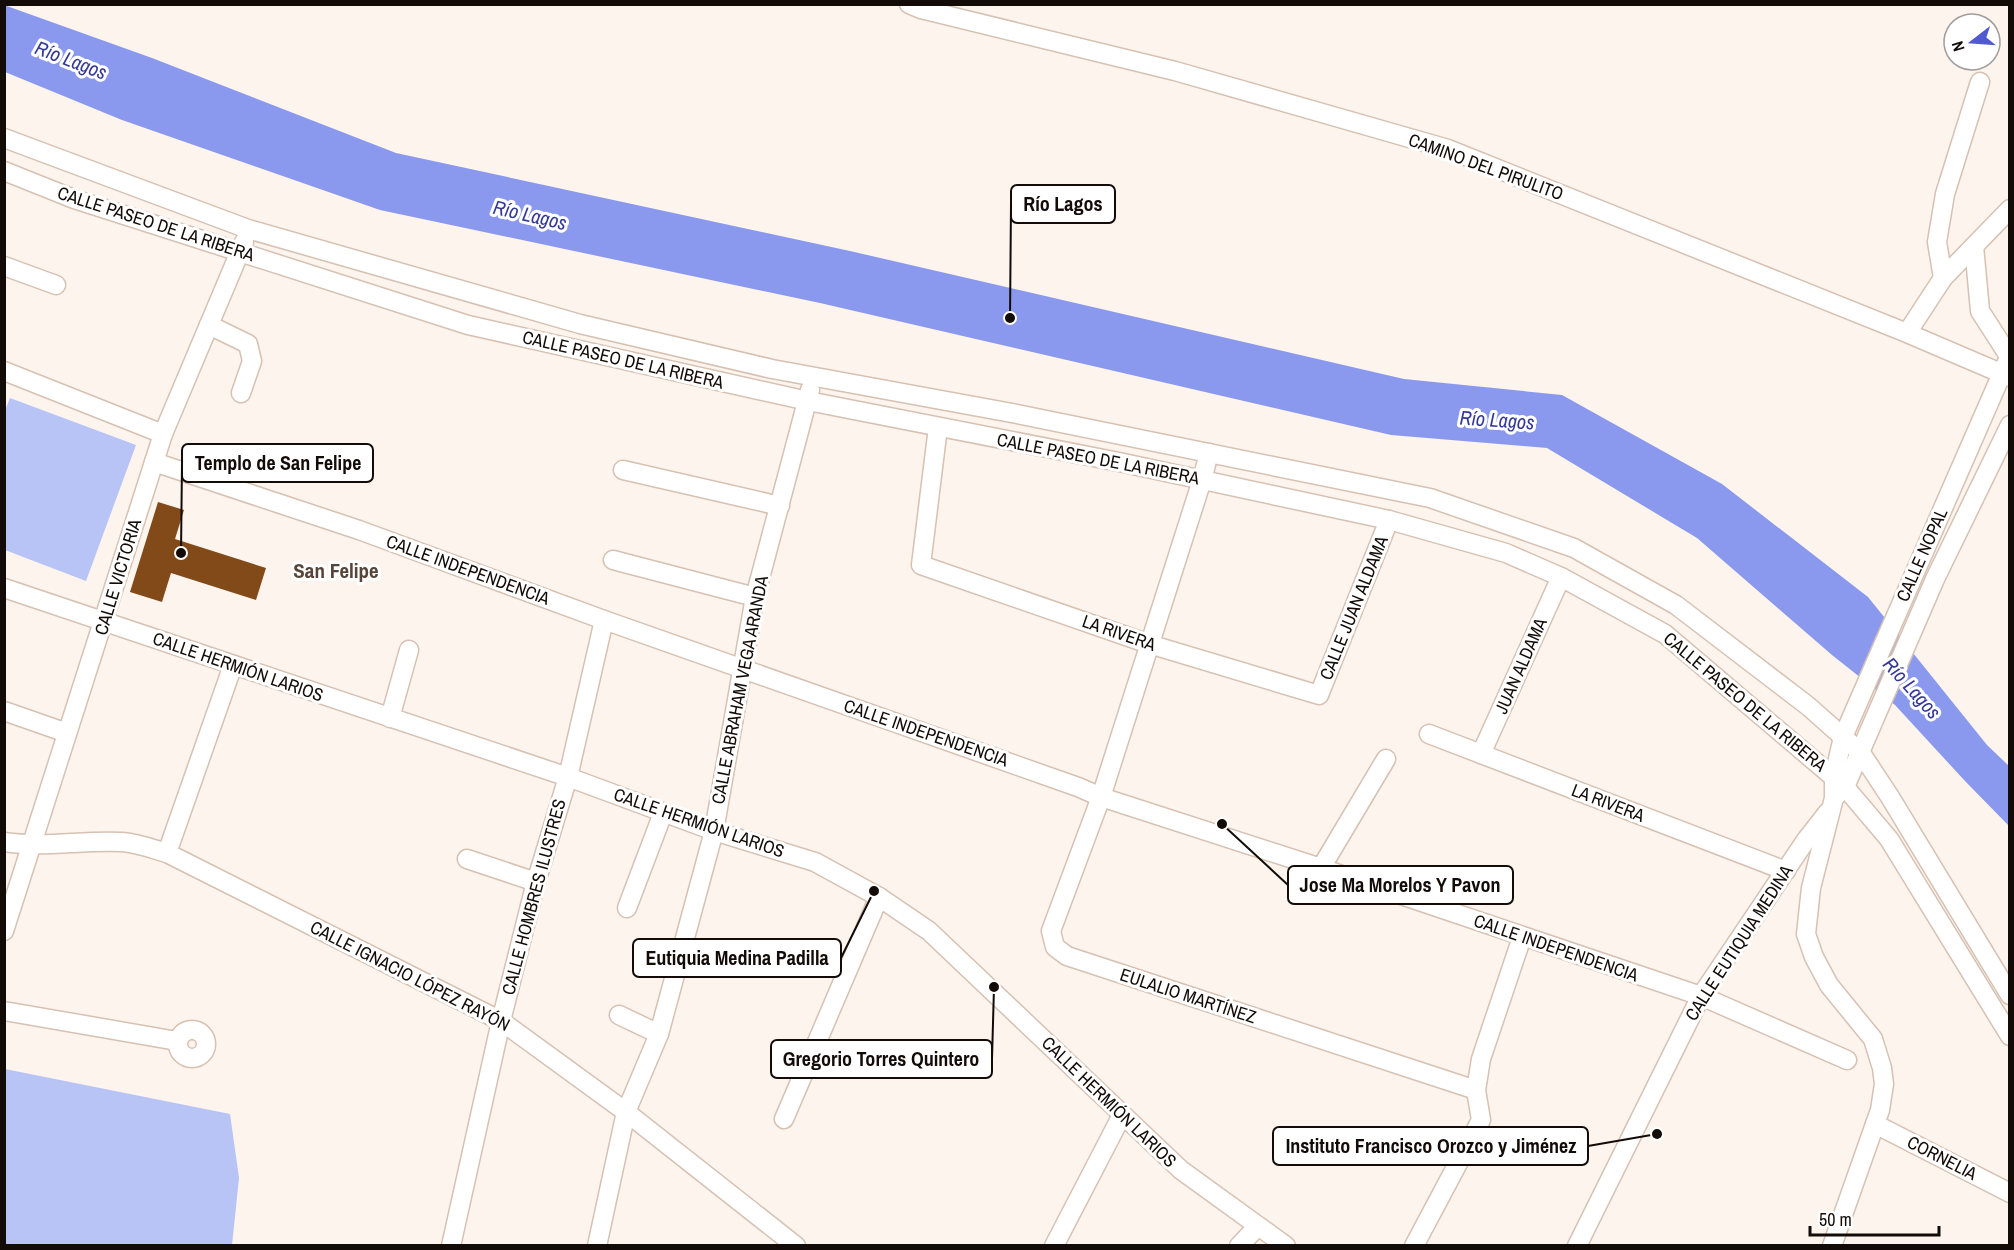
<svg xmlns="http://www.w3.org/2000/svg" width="2014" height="1250" font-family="'Archivo Narrow',sans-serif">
	<rect width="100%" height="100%" fill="#fcf4ed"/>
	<g fill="#b8c3f6">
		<polygon points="10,398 136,445 86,581 5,550 4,413"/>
		<polygon points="5,1069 230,1114 239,1178 232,1245 5,1245"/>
	</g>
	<polygon fill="#8a99ed" points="4,5 152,58 396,153 850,251 1404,379 1562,395 1722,484 1868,597 1987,745 2009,766 2009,826 1965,781 1895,705 1832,655 1697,538 1547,448 1391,435 820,303 380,210 122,120 5,72"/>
	<polygon fill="#834a19" points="158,502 184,510 175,539 266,568 256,600 171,573 162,602 130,592"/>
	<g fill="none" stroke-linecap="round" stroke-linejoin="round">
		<defs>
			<g id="minor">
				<polyline points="909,4 921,9 1175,71 1448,149 1907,333 2010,377"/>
				<polyline points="4,138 248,229 580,324 772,369 1017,414 1430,498 1574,548 1676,605 1808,706 1861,753 1890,797 2010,995"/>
				<polyline points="4,171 74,199 468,325 808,401 1119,462 1389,520 1506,553 1561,577 1665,634 1845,787 1889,839 2010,1036"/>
				<polyline points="1974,246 1980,311 2009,356"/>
				<polyline points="4,266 56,285"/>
				<polyline points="1943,278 1937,242 1945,194 1980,82"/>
				<polyline points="209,325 248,344 252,361 241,393"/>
				<polyline points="1907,333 1943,278 2010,209"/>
				<polyline points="4,371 163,434"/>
				<polyline points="938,427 921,565 1149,644 1319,695 1389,520"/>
				<polyline points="1209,453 1202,480 1101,797 1051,931 1055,947 1067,956 1476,1090"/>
				<polyline points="154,462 359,530 604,620 1078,787 1101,797 1321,868 1701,996 1847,1060"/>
				<polyline points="623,470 780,506"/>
				<polyline points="613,560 755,597"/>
				<polyline points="4,588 568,777 714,831 815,862 879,897 929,931 1181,1170 1286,1246"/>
				<polyline points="4,711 67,733"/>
				<polyline points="390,718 409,650"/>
				<polyline points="1429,734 1786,871"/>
				<polyline points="1481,754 1561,577"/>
				<polyline points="1837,795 1845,787 1935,579 2010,425"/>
				<path d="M4,842c41,6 77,-2 118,0 15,1 31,7 45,11l334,168 125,91 170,134"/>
				<polyline points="167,853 233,665"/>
				<polyline points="467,859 536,882"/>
				<polyline points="1321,868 1386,759"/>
				<polyline points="627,908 663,813"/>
				<polyline points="4,931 163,434 244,242"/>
				<polyline points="4,1011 177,1041"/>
				<polyline points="619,1015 659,1034"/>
				<circle cx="192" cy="1044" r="14"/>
				<polyline points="784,1119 879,897"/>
				<polyline points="1875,1124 2010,1193"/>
				<polyline points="451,1246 501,1021 536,882 568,777 604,620"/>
				<polyline points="597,1246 626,1112 659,1034 714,831 755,597 810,390"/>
				<polyline points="1054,1246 1122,1115"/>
				<polyline points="1239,1246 1258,1226"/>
				<polyline points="1414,1246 1481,1120 1476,1090 1481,1059 1522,937"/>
				<polyline points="1577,1246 1701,996 1806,840 1828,812"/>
				<polyline points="1832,1246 1880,1110 1884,1084 1882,1068 1873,1039 1829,985 1814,957 1806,934 1811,888 1834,798 1834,776 1843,737 2010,355"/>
			</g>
		</defs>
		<use href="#minor" stroke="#d6c1b2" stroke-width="21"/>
		<use href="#minor" stroke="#fff" stroke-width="18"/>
	</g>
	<g text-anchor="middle" stroke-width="6" stroke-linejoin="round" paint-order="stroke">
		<g font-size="18" fill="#120b07" stroke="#fff">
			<text transform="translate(1486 167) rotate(20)" y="6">CAMINO DEL PIRULITO</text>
			<text transform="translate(156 224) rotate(18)" y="6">CALLE PASEO DE LA RIBERA</text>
			<text transform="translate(623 360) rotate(13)" y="6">CALLE PASEO DE LA RIBERA</text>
			<text transform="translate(1098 459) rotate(11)" y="6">CALLE PASEO DE LA RIBERA</text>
			<text transform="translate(1922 555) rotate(-66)" y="6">CALLE NOPAL</text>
			<text transform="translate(468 570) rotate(20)" y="6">CALLE INDEPENDENCIA</text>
			<text transform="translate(118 577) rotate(-73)" y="6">CALLE VICTORIA</text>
			<text transform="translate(1354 608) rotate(-68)" y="6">CALLE JUAN ALDAMA</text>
			<text transform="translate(1119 633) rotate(19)" y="6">LA RIVERA</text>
			<text transform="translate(1521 666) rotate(-66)" y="6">JUAN ALDAMA</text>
			<text transform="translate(238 667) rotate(19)" y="6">CALLE HERMIÓN LARIOS</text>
			<text transform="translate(740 690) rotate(-79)" y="6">CALLE ABRAHAM VEGA ARANDA</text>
			<text transform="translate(1745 702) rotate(40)" y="6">CALLE PASEO DE LA RIBERA</text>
			<text transform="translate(926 733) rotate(19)" y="6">CALLE INDEPENDENCIA</text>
			<text transform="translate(1608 803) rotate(21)" y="6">LA RIVERA</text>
			<text transform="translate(699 823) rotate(19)" y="6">CALLE HERMIÓN LARIOS</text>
			<text transform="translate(534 897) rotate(-75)" y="6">CALLE HOMBRES ILUSTRES</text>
			<text transform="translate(1739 943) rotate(-57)" y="6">CALLE EUTIQUIA MEDINA</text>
			<text transform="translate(1556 948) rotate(19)" y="6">CALLE INDEPENDENCIA</text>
			<text transform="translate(410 976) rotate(27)" y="6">CALLE IGNACIO LÓPEZ RAYÓN</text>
			<text transform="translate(1188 996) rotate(18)" y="6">EULALIO MARTÍNEZ</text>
			<text transform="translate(1109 1102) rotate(44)" y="6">CALLE HERMIÓN LARIOS</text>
			<text transform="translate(1942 1158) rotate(27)" y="6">CORNELIA</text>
		</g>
		<g font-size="20" font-style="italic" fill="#343998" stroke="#fff">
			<text transform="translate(71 60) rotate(21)" y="7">Río Lagos</text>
			<text transform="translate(530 215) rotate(13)" y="7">Río Lagos</text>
			<text transform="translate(1497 420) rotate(4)" y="7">Río Lagos</text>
			<text transform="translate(1912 688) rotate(48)" y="7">Río Lagos</text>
		</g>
		<g font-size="21" font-weight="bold" fill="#574539" stroke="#fff">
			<text x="336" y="578">San Felipe</text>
		</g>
	</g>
	<path fill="none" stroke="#120b07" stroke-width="2" d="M1010 318L1011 204M181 553L182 463M1222 824L1288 885M874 891L841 958M994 987L992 1059M1657 1134L1588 1146"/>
	<g fill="#120b07" stroke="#fff" stroke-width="2">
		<circle cx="1010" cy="318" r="6"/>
		<circle cx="181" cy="553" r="6"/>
		<circle cx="1222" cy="824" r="6"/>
		<circle cx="874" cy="891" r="6"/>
		<circle cx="994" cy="987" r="6"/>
		<circle cx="1657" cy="1134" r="6"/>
	</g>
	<g fill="#fff" stroke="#120b07" stroke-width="2">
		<rect x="1011" y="185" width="104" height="38" rx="6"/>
		<rect x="182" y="444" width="191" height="38" rx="6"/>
		<rect x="1288" y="866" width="225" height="38" rx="6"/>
		<rect x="633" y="939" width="208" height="38" rx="6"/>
		<rect x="771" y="1040" width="221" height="38" rx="6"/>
		<rect x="1273" y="1127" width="315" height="38" rx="6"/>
	</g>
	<g font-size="20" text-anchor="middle" font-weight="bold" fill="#120b07">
		<text x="1063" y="211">Río Lagos</text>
		<text x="278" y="470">Templo de San Felipe</text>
		<text x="1400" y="892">Jose Ma Morelos Y Pavon</text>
		<text x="737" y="965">Eutiquia Medina Padilla</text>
		<text x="881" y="1066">Gregorio Torres Quintero</text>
		<text x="1431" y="1153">Instituto Francisco Orozco y Jiménez</text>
	</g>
	<rect width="2014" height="1250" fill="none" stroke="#120b07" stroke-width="12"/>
	<g transform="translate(1972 42) rotate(253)"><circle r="28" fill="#ffffff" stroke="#a09d9c" stroke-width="1.5"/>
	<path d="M0-4.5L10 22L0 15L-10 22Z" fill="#5059cf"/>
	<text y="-9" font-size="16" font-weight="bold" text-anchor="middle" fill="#120b07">N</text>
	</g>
	<path d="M1810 1226v9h129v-9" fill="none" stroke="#120b07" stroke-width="3"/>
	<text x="1819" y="1226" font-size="18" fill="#120b07" stroke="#ffffff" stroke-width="4.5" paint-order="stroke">50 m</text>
</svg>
